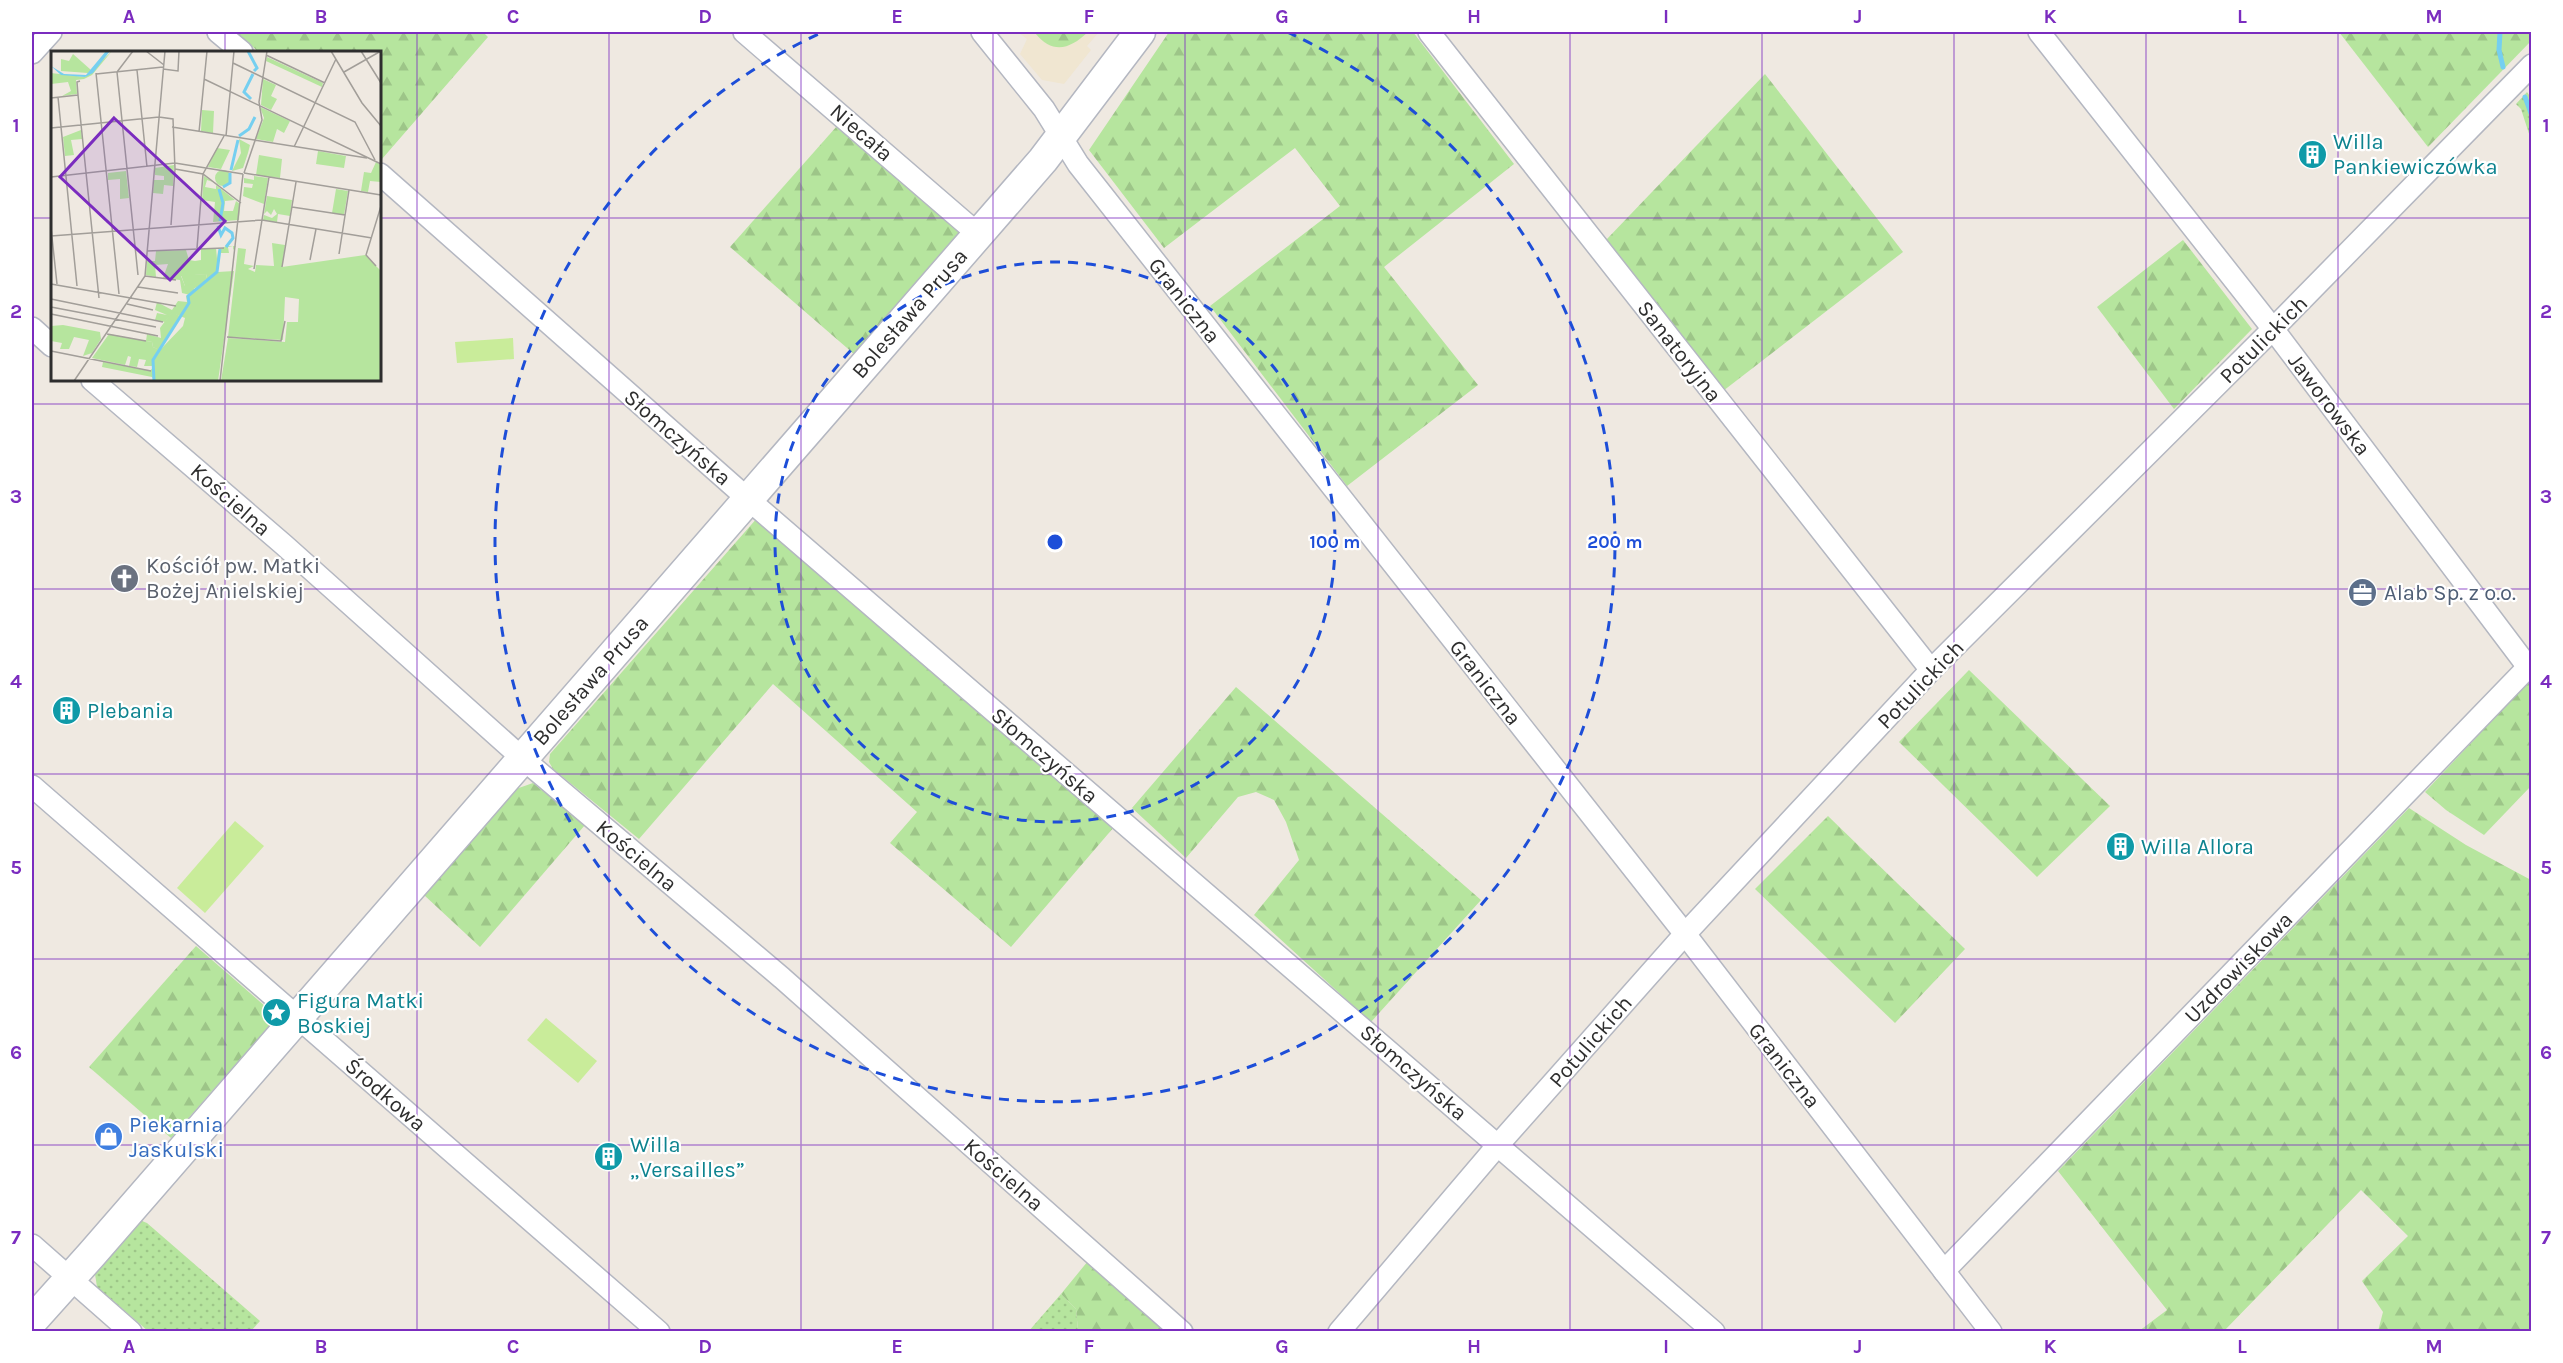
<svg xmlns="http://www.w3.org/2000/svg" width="2563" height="1363" font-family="Karla,sans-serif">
	<defs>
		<pattern id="grass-dots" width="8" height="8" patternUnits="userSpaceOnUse" patternTransform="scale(1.5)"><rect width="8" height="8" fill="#b6e59e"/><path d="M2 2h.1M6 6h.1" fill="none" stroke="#9dc588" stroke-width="1.8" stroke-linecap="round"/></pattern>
		<pattern id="forest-firs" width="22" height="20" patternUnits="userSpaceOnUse" patternTransform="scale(1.5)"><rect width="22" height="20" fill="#b6e59e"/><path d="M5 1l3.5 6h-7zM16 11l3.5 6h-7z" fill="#9dc588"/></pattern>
	</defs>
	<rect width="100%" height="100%" fill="#efe9e1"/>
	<polygon fill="#f0e6d1" points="1018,32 1099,32 1087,46 1091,50 1064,84 1042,80 1020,54 1027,39"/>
	<g fill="url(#grass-dots)">
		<polygon points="2527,92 2531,98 2531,140 2521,109 2516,104"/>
		<polygon points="142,1221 147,1223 260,1321 251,1331 148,1331 97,1287 95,1274"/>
		<polygon points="1061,1294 1076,1309 1078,1331 1028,1332"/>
	</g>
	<g fill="url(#forest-firs)">
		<polygon points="234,32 483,32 488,37 382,159 380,157 380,52 259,52"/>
		<path d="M1036,32h52c-18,17 -35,23 -53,1z"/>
		<polygon points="1169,32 1413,32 1514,164 1384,267 1478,385 1347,486 1210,306 1340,206 1295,148 1164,248 1089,150"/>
		<polygon points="2339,32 2531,32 2532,40 2428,147"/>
		<polygon points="1765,74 1903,252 1723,391 1606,240"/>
		<polygon points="837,126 961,232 854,354 730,247"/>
		<polygon points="2183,240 2252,329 2174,409 2097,307"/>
		<polygon points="758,517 1114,827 1011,947 890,843 917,812 773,684 639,839 553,769 549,762 550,754"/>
		<polygon points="1969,670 2110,806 2037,877 1899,742"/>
		<polygon points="2531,679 2531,786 2484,835 2446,810 2425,792"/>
		<polygon points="1236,687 1481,900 1371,1022 1254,915 1299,860 1286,822 1274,800 1256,792 1238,797 1186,858 1132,808"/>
		<polygon points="533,783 585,825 480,947 424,895 513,790"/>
		<polygon points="2409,808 2466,845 2531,880 2531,1331 2378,1331 2383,1312 2362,1281 2408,1236 2361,1190 2224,1331 2139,1331 2167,1310 2058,1171"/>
		<polygon points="1828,816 1965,949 1895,1023 1755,889"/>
		<polygon points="196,946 274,1014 273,1022 171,1138 89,1067"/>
		<polygon points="1088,1261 1164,1331 1078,1331 1076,1309 1061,1294"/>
	</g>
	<g fill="#c9ec9a">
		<polygon points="513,338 514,359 457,363 455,342"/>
		<polygon points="235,821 264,846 205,913 177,888"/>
		<polygon points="546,1018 597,1061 578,1083 527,1040"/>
	</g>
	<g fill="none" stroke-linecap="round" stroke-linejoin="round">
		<g stroke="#75cff0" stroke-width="5">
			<polyline points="2500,32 2499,50 2503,67"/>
			<polyline points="2525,97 2532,116"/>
		</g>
		<defs>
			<g id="street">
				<polyline points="218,32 242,52"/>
				<polyline points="744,32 978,234"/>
				<polyline points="982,32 1044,109 1078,164 1685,934 1991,1332"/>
				<polyline points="1429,32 1931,670"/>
				<polyline points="2039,32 2273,329 2528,667"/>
				<polyline points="32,53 51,32"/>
				<polyline points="380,174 748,499 1714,1332"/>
				<polyline points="32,328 52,346"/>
				<polyline points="92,380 284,545 522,758 782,978 1182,1332"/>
				<polyline points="32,786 659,1332"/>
				<polyline points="32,1245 131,1332"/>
				<polyline points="1944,1271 2532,663"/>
				<polyline points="1339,1332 1498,1145 1685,934 1931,670 2273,329 2532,65"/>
			</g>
			<polyline id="secondary" points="32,1321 92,1254 1043,160 1140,32"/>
		</defs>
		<use href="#street" stroke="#b4b7c1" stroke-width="24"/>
		<use href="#secondary" stroke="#b4b7c1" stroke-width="33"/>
		<use href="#street" stroke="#fff" stroke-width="21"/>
		<use href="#secondary" stroke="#fff" stroke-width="30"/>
	</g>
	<path fill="none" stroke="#7b2cbf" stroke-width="1.5" stroke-opacity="0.55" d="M225,32v20M417,32v1300M609,32v1300M801,32v1300M993,32v1300M1185,32v1300M1378,32v1300M1570,32v1300M1762,32v1300M1954,32v1300M2146,32v1300M2338,32v1300M32,218h20M380,218h2152M225,380v952M32,404h2500M32,589h2500M32,774h2500M32,959h2500M32,1145h2500"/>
	<g fill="none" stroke="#1d4ed8" stroke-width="3" stroke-dasharray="10 8">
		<circle cx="1055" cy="542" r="280"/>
		<path d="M1287 32A560 560 0 1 1 823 32"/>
	</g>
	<defs>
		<symbol id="building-disc" viewBox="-11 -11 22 22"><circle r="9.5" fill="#0f9aa8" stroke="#fff"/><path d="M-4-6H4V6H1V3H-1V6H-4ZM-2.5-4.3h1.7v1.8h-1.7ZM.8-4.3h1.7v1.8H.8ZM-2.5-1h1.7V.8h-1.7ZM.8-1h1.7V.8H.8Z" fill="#fff"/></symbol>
		<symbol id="church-disc" viewBox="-11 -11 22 22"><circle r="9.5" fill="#6b7280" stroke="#fff"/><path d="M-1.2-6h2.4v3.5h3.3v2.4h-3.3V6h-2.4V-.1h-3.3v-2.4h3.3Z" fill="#fff"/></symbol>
		<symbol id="office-disc" viewBox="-11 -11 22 22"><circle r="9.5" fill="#5c6f8a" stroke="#fff"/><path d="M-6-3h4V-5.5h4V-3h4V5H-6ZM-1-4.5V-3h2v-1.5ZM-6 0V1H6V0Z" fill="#fff"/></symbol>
		<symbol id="sight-disc" viewBox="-11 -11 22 22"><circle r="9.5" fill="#0f9aa8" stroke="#fff"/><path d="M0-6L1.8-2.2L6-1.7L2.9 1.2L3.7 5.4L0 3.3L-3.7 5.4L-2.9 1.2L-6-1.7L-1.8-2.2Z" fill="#fff"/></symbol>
		<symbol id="shop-disc" viewBox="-11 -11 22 22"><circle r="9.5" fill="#3f7fe0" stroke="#fff"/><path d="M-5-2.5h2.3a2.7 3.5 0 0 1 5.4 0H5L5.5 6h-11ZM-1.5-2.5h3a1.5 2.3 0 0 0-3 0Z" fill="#fff"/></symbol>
	</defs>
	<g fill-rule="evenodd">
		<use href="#building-disc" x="2296" y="138" width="33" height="33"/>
		<use href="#church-disc" x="108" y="562" width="33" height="33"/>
		<use href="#office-disc" x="2346" y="576" width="33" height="33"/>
		<use href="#building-disc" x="50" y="694" width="33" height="33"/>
		<use href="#building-disc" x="2104" y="830" width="33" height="33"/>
		<use href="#sight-disc" x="260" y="996" width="33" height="33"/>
		<use href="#shop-disc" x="92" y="1120" width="33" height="33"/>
		<use href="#building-disc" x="592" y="1140" width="33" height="33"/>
	</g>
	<g text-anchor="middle" stroke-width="4.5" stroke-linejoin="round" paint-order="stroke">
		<g font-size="22" fill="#2e2e2e" stroke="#fff">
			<text transform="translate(862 132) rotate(41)" y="8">Niecała</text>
			<text transform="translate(1185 300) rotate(52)" y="8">Graniczna</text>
			<text transform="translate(909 313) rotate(-49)" y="8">Bolesława Prusa</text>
			<text transform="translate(2263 339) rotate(-45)" y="8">Potulickich</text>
			<text transform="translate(1680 351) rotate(52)" y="8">Sanatoryjna</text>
			<text transform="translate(2330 404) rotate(53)" y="8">Jaworowska</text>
			<text transform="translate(678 437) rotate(41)" y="8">Słomczyńska</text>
			<text transform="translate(231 499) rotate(41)" y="8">Kościelna</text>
			<text transform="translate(590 680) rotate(-49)" y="8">Bolesława Prusa</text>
			<text transform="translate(1486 682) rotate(52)" y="8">Graniczna</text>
			<text transform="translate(1920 684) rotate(-46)" y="8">Potulickich</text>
			<text transform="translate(1045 755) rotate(41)" y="8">Słomczyńska</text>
			<text transform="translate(637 855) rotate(40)" y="8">Kościelna</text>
			<text transform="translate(2238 967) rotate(-46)" y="8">Uzdrowiskowa</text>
			<text transform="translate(1590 1041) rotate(-49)" y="8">Potulickich</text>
			<text transform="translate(1785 1065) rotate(52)" y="8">Graniczna</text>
			<text transform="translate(1414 1072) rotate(41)" y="8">Słomczyńska</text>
			<text transform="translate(386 1094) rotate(41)" y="8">Środkowa</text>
			<text transform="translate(1004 1174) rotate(41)" y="8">Kościelna</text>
		</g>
		<g font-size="22" fill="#0d838f" stroke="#fff" text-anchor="start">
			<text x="2333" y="149">Willa<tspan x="2333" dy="25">Pankiewiczówka</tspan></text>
			<text x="87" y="718">Plebania</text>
			<text x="2141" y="854">Willa Allora</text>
			<text x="297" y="1008">Figura Matki<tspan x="297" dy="25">Boskiej</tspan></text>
			<text x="630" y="1152">Willa<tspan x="630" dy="25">„Versailles”</tspan></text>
		</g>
		<g font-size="22" fill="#5b616d" stroke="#fff" text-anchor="start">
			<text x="146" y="573">Kościół pw. Matki<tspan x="146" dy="25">Bożej Anielskiej</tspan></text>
		</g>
		<g font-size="22" fill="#4e5e75" stroke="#fff" text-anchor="start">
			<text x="2384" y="600">Alab Sp. z o.o.</text>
		</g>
		<g font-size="22" fill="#366cbe" stroke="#fff" text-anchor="start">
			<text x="129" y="1132">Piekarnia<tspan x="129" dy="25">Jaskulski</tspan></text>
		</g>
	</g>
	<g transform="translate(51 51)">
		<rect width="330" height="330" fill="#efe9e1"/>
		<path d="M22,3l18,16 -3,3 -27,-2v-12l8,2zM156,223l-2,9 -12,6 -8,-3 -4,-11zM52,311l47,9 4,-5 1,15 -3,-4 -50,-10z" fill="#b6e59e"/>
		<path d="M61,0l-20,24 -8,4 -8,1 1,14 -15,2 9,-5 -3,-9 -17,2v-11l34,4zM212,28l13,6 -5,11 6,3 -6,11 -10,-5zM209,56l30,14 -6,12 -7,-4 -4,13 -17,-3 8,-21zM151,59l12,1 -1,22 -12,-2zM30,79l1,9 -11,1 3,15 -9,1 -2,-19zM188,88l11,6 -2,8 -5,15 -11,3 9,-18zM166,97l13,2 -9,19 -13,-2zM267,100l28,5 -2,12 -28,-4zM208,104l23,4 -2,19 -24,-3zM325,111l5,3v17l-11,-1 -2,11 -7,-1 3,-19 7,1zM123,114l-1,21 -9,-1 -1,9 -10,-1 1,-13h10v-4l-9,-1v-7zM164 127a8 8 0 1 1 16 0a8 8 0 1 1-16 0ZM75,120l3,27 -9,1v-20l-12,1v-7zM153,125l9,6 -6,-2 -2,7 11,2v-4l19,15 -10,1 -1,10h9l3,-10 4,3 -1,16 -26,2 2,-20 -13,-2zM203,125l14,2 -4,26 -21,-8 1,-9 8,1 1,-4 -9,-1v-5l10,2zM285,138l12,2 -4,24 -12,-2zM216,145l25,4 -2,16 -12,-2 -1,8 -14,-2 1,-5 8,3 5,-4 -3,-5 -3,6 -4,-4 -3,3zM221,192l13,2 -3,22 83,-12 16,16v110h-160l7,-43 57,4 2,-20h11l1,-23 -14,-2 -2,43 -55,-3 10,-89 8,1 -2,15 10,2 -6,3 7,3 1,-7 18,1zM175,195h10l-3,4v-4l-5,1 1,6h-11v19l-14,14 14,-14 16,-1 -16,110h-63l-1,-15h-10l2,-6 -7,-1 -2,8 -8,-1 2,-9 -3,-1 -3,9 -33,-7 17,-24 43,8 1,5 7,3 23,-24 2,-8 -13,-5 -7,9 -10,-2 2,-7 10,2 -12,-5 2,-8 15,8 6,-9 9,1 -1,-6 4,-1 -8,-2 -2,-13 -17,-2 5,-14 -13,1 1,12 -10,-2 1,-14h8l1,-10 30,-1 3,10 6,1 6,-1v-11l15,-1 1,11 1,-8zM156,223l-2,9 -11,6 -2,-5 -7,2 -4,-10zM12,274l37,7 1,7 -9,14 -9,3 6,-16 -15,-3 -5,12h-9l2,-6 -11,-2v-15z" fill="#b6e59e" fill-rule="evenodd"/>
		<path d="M216,6l56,26 -1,4 -56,-26z" fill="#b6e59e"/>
		<path d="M121,261l8,4 -21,34 -6,-3 -1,-5 -6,-1 1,-7 14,4 -1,-10z" fill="#b6e59e"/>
		<path d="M55,0h4l-17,22 -8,4 -24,-2 -10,-9 13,8 22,1z" fill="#75cff0"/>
		<path fill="none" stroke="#75cff0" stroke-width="3" d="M197,0l9,17 -3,3M200,48l-7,-7 9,-18M188,85l10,-7 6,-12M180,119l7,-30M172,136l7,-4v-10M168,138l4,14 -3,18M167,175l3,9 4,-7 7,5 1,5 -7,9M103,330l-1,-21 36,-57 -1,-7 29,-24 3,-23"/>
		<path fill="none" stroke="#a29e99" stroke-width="1.5" d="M82,0l-16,21 21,203M95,0l18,14M280,0l31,52 19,23M310,0l20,32M215,4l59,28M182,12l122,59 20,38M112,18l15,2 1,-20M86,19l10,97M293,21l37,-21M45,22l23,221M45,23l67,-7M153,28l177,85M29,30l-3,1 1,13 21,203M7,46l19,189M0,47l27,-3M121,76l195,31M0,77l108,-11 14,2 2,50 -4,56M148,81l8,-81M175,85l8,-85M243,96l42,-88M124,118l28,5 38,29M193,122l137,22M193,122l18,-53 -3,-18 8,-51M0,126l124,-14 68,11M241,156l53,8M0,177l6,56M0,185l211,-16 110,18M146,197l6,-74 21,-38M96,200l77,-3M288,203l10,-64M259,209l6,-31M325,215l-10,-11 15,-49M231,216l14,-85M203,218l15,-92M94,225l31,4M0,233l125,22M87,236l40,6M0,248l112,23M76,253l26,6M0,256l105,20M0,263l107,22M56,283l39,7M176,286l54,4 4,-20M0,300l100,20M23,330l71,-105 20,-225M169,330l23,-207"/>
		<path fill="#7b2cbf" fill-opacity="0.15" stroke="#7b2cbf" stroke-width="3" d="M63,67l111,103 -55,59 -110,-103z"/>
		<rect width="330" height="330" fill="none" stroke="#2e2e2e" stroke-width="3"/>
	</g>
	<circle cx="1055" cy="542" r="9" fill="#1d4ed8" stroke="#fff" stroke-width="3"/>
	<g font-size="18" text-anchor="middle" font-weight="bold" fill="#1d4ed8" stroke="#fff" stroke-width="4.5" stroke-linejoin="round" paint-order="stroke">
		<text x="1335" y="548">100 m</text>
		<text x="1615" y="548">200 m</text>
	</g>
	<rect width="2563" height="1363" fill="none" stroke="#ffffff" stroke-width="66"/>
	<rect x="33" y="33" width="2497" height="1297" fill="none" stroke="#7b2cbf" stroke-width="2"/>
	<g font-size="20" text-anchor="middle" font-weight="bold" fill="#7b2cbf">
		<text x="129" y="23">A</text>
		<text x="321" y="23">B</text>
		<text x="513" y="23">C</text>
		<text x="705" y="23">D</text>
		<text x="897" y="23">E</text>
		<text x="1089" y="23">F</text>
		<text x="1282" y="23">G</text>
		<text x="1474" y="23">H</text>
		<text x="1666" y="23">I</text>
		<text x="1858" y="23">J</text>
		<text x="2050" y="23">K</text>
		<text x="2242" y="23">L</text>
		<text x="2434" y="23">M</text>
		<text x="16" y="132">1</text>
		<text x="2546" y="132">1</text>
		<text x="16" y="318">2</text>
		<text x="2546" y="318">2</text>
		<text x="16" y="503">3</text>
		<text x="2546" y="503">3</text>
		<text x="16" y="688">4</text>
		<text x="2546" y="688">4</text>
		<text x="16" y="874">5</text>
		<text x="2546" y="874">5</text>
		<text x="16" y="1059">6</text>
		<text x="2546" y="1059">6</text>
		<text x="16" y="1244">7</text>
		<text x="2546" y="1244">7</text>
		<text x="129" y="1353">A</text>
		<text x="321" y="1353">B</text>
		<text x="513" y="1353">C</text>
		<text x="705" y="1353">D</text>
		<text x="897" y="1353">E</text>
		<text x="1089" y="1353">F</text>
		<text x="1282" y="1353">G</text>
		<text x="1474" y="1353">H</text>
		<text x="1666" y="1353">I</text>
		<text x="1858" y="1353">J</text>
		<text x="2050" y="1353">K</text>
		<text x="2242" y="1353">L</text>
		<text x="2434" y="1353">M</text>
	</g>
</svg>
